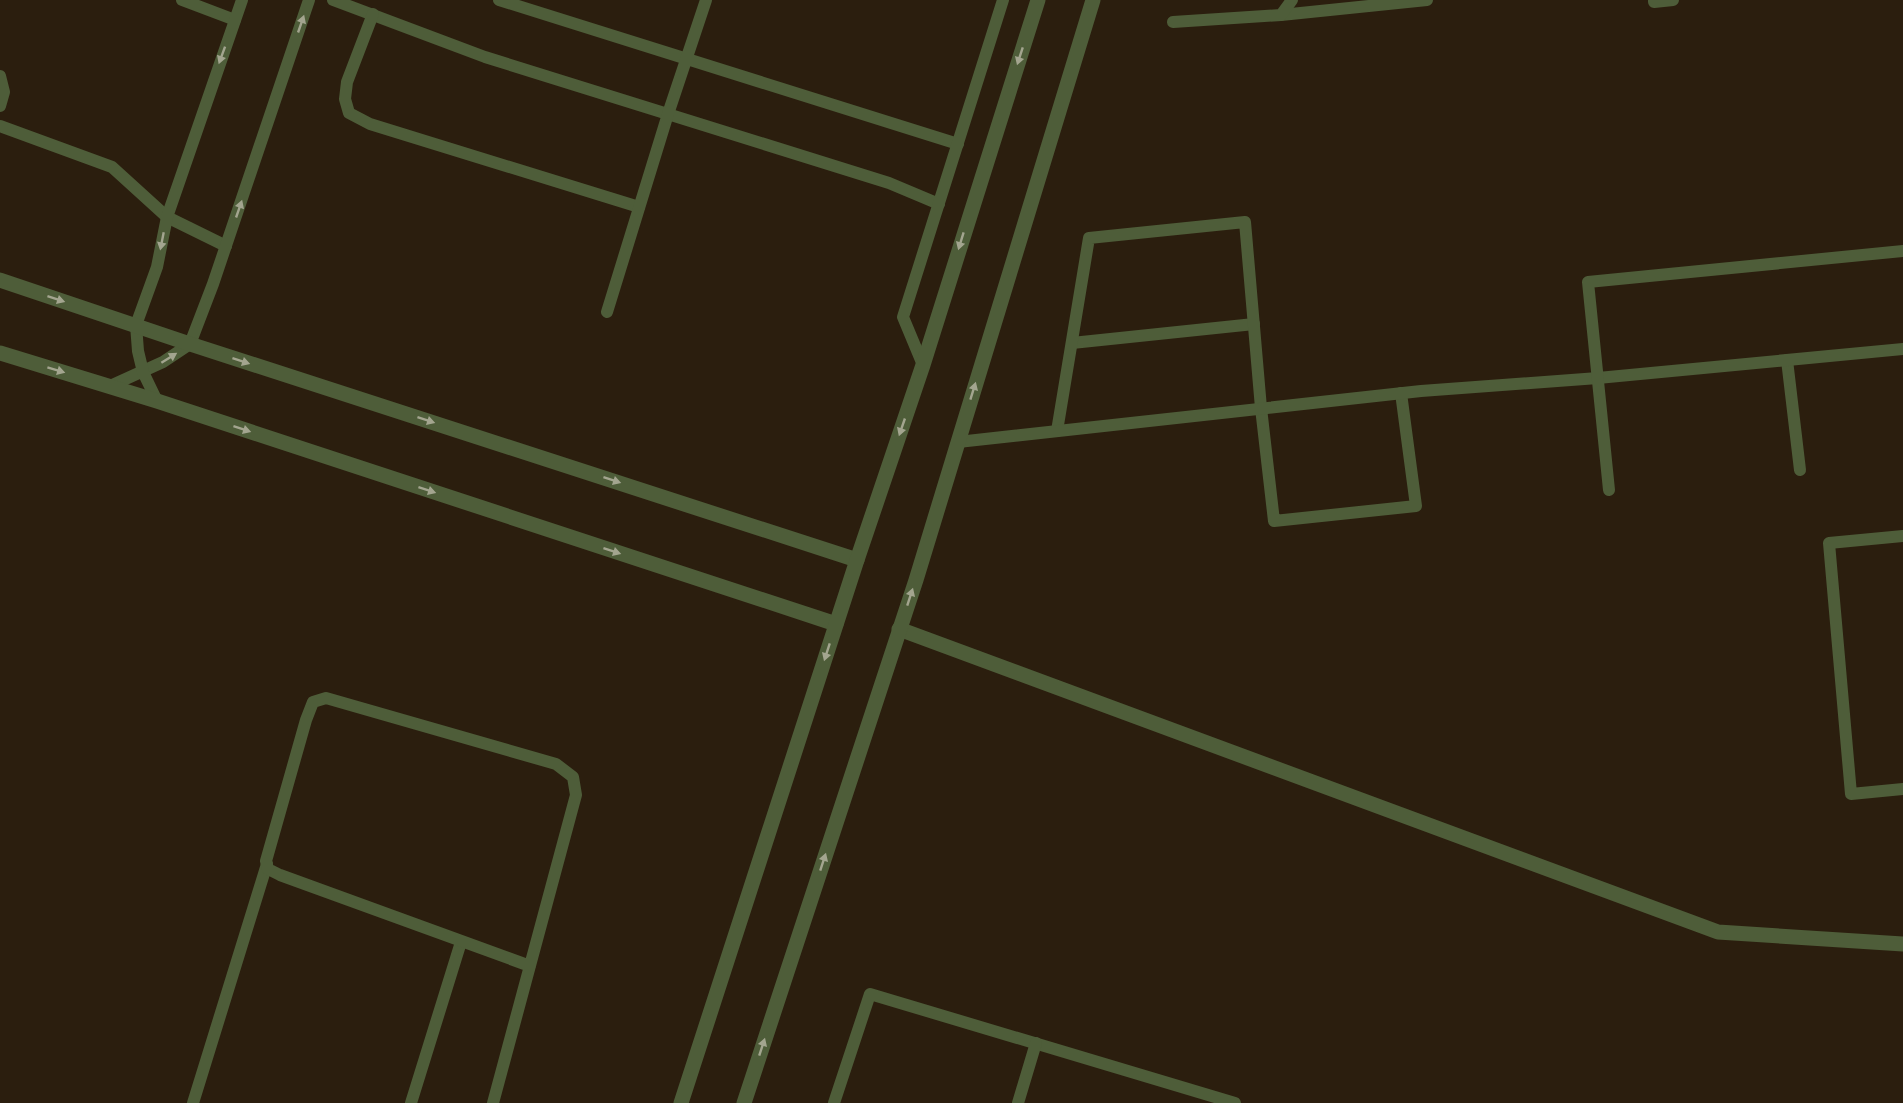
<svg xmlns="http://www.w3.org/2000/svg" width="1903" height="1103" font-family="'Space Grotesk',sans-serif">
	<rect width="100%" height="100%" fill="#2b1e0e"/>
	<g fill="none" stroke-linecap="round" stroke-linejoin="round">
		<g stroke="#4e5d39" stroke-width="12">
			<polyline points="182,0 235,20"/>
			<polyline points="333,0 485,57 889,183 939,204"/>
			<polyline points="499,0 958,144"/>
			<polyline points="1654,0 1654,2 1673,0"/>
			<polyline points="373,14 347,82 345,99 349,113 370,124 639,207"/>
			<polyline points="1281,15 1427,0"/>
			<polyline points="1173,22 1281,15 1292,0"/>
			<polyline points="0,76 4,92 0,106"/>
			<polyline points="0,126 112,167 167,217 226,246"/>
			<polyline points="607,312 668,114 706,0"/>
			<polyline points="1072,343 1254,324"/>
			<polyline points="1787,360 1800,470"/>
			<polyline points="923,365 903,317 1003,0"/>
			<polyline points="108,387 163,362 190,344 213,284 309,0"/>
			<polyline points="157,401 143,372 138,351 136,325 157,267 167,217 242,0"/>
			<polyline points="1057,431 1089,238 1245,222 1261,408 1274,521 1416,506 1401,393"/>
			<polyline points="958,442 1421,391 1598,378 1903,349"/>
			<polyline points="1609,490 1588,282 1903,251"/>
			<polyline points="1903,536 1829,543 1851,794 1903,789"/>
			<polyline points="193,1103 267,864"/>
			<polyline points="411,1103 461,942"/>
			<polyline points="493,1103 576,795 573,777 556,764 326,698 313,702 306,720 266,861 268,869 280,875 530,966"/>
			<polyline points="834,1103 870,994 1235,1103"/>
			<polyline points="1018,1103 1036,1043"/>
		</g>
		<polyline stroke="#4e5d39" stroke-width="15" points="899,629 1718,932 1903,944"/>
		<g stroke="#4e5d39" stroke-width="15">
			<polyline points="0,280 190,344 857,560"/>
			<polyline points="0,353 157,401 836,624"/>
			<polyline points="681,1103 857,560 923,365 1038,0"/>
			<polyline points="744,1103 916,580 1093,0"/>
		</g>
	</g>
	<defs><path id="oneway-solid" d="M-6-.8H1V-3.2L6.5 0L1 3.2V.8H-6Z" transform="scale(1.5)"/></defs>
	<g fill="#a3a58f">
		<use href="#oneway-solid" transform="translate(301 24) rotate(-71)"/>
		<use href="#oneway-solid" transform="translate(222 55) rotate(110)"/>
		<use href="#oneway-solid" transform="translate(1020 56) rotate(108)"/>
		<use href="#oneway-solid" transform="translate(239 209) rotate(-71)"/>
		<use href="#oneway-solid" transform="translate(162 241) rotate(101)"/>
		<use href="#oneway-solid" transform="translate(961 241) rotate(107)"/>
		<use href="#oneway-solid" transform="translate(56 299) rotate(18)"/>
		<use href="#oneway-solid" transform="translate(169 358) rotate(-32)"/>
		<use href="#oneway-solid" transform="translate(241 361) rotate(18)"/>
		<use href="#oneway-solid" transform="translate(56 370) rotate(17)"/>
		<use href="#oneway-solid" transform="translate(973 391) rotate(-73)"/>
		<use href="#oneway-solid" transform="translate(426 420) rotate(18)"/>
		<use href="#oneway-solid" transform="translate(902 427) rotate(109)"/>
		<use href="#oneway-solid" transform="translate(242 429) rotate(18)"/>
		<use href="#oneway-solid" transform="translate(612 480) rotate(18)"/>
		<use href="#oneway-solid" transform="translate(427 490) rotate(18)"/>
		<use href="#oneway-solid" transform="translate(612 551) rotate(18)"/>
		<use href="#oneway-solid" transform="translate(910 597) rotate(-72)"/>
		<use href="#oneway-solid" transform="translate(827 652) rotate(108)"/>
		<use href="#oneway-solid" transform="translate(823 862) rotate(-72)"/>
		<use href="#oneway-solid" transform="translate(762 1047) rotate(-72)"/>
	</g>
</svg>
